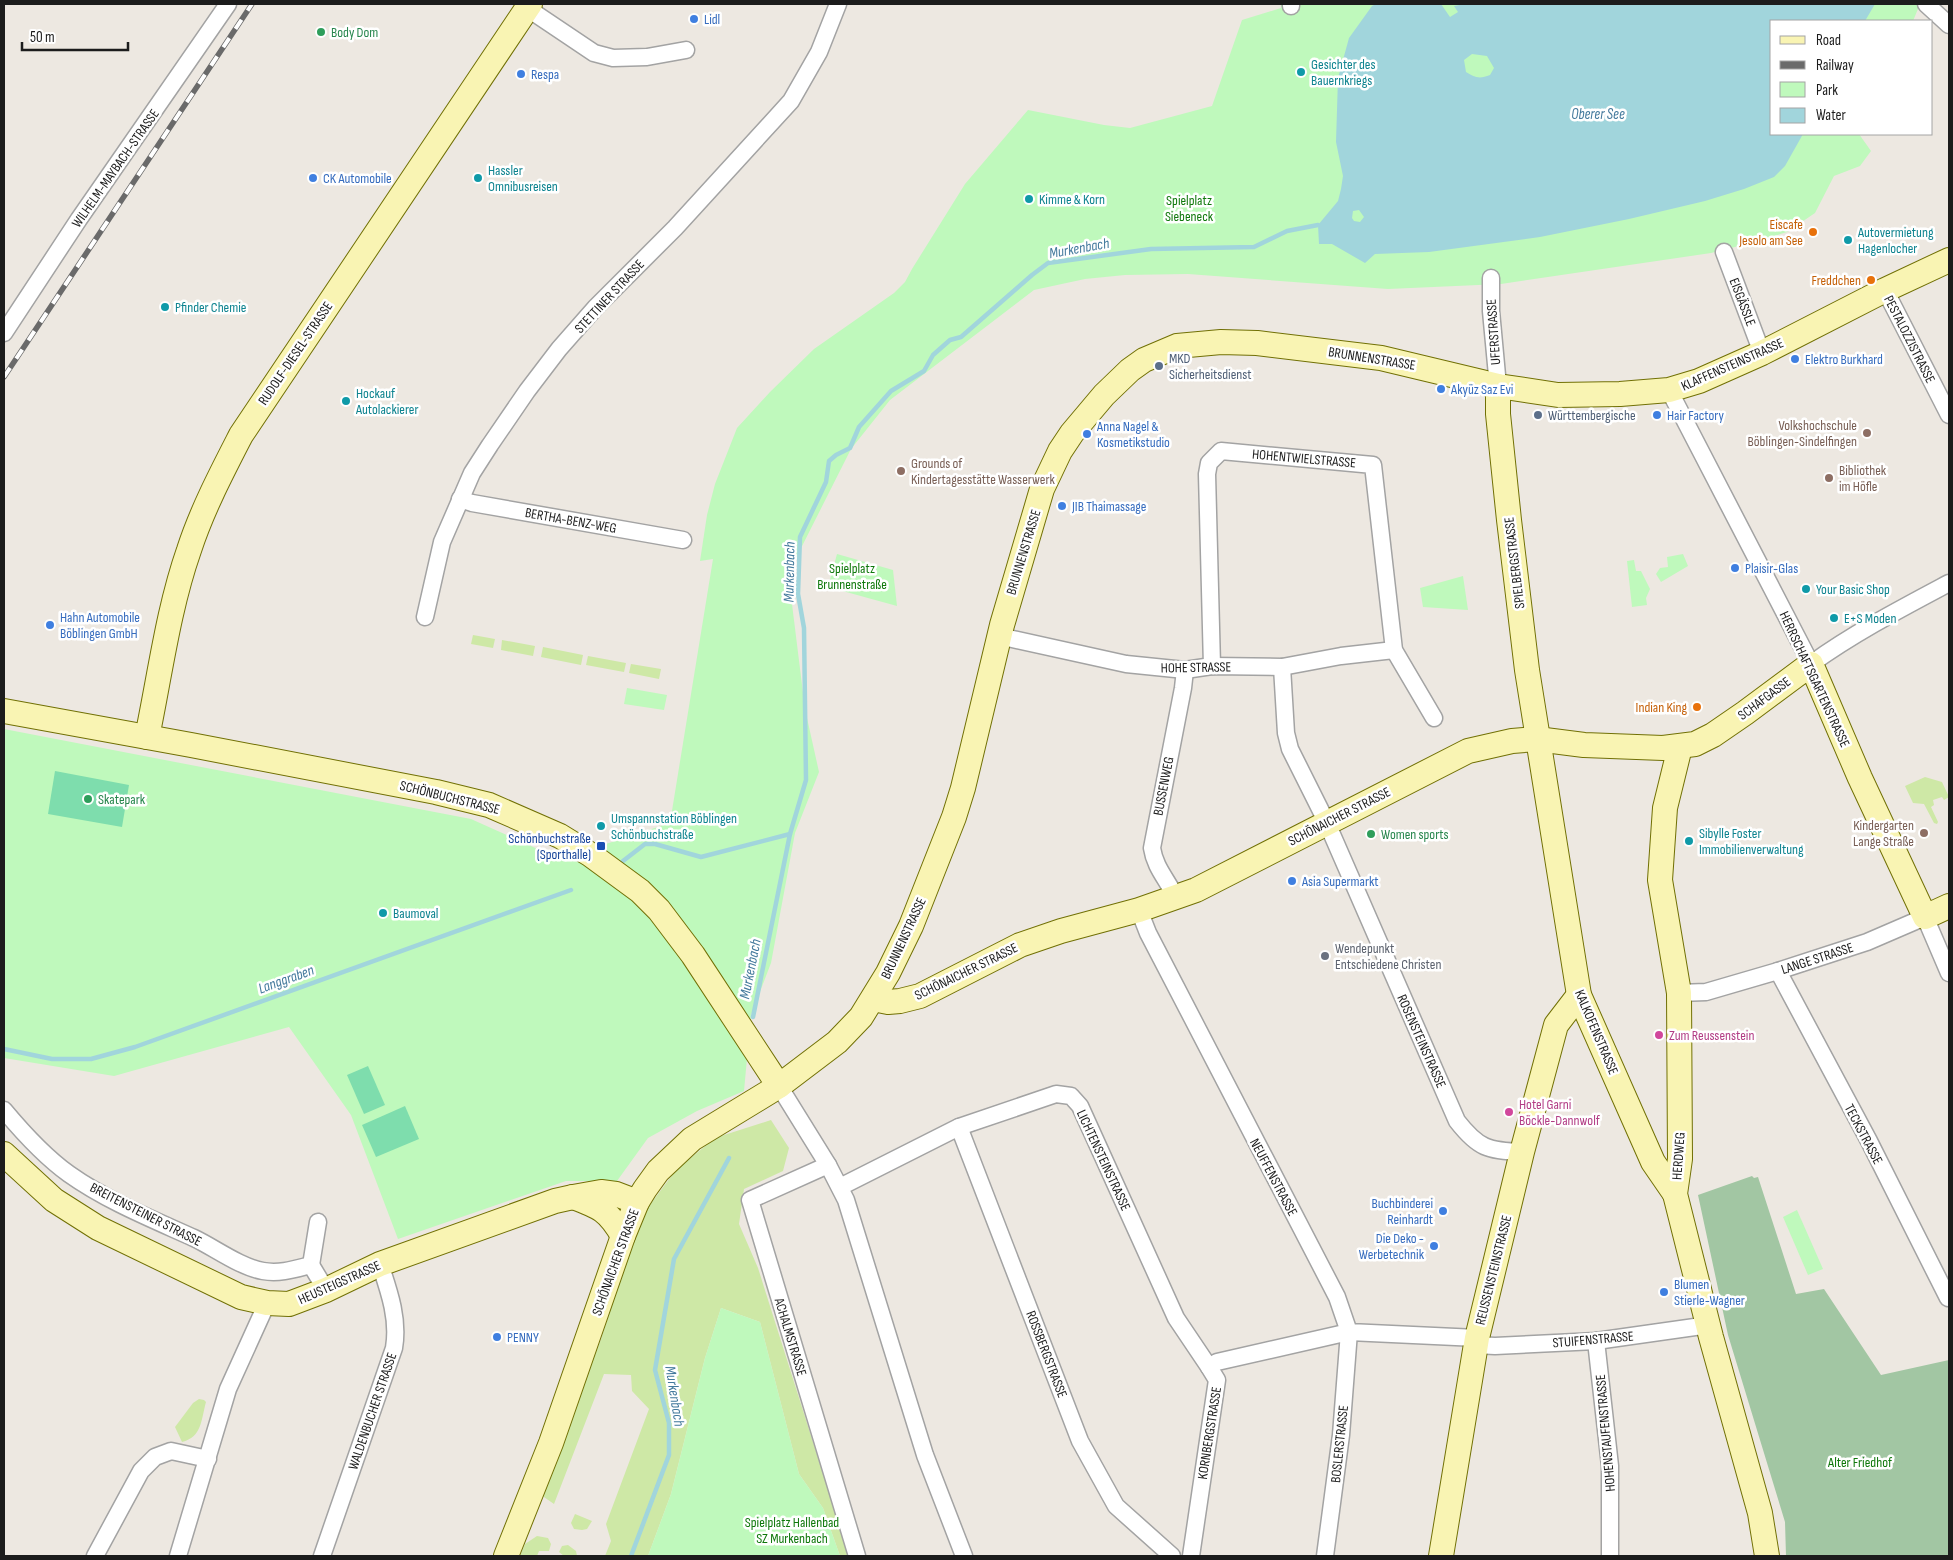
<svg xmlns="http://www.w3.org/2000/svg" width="1953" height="1560" font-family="'Sofia Sans Condensed',sans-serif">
	<rect width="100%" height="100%" fill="#ede8e1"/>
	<g fill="#cee8a6">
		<polygon points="473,635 495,639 493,648 471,644"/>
		<polygon points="502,640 535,646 533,656 501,650"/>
		<polygon points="543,647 583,655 581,665 541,657"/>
		<polygon points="588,656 626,663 624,672 586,665"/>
		<polygon points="631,664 661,669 659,679 629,673"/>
		<polygon points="1925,777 1942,782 1949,797 1944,800 1942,797 1933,800 1934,805 1931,807 1938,822 1937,824 1934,823 1924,804 1913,803 1905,786"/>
		<polygon points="771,1120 789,1148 783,1171 744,1189 739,1224 758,1268 849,1556 840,1556 823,1508 799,1474 760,1322 721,1308 705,1358 671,1494 648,1556 605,1556 611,1541 606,1524 649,1409 632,1391 631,1375 604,1374 554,1504 541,1495 601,1339 640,1218 676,1170 709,1143 721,1136"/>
		<path d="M199,1399l5,1 2,2c-5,18 -4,35 -24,40l-7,-15 18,-24z"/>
		<polygon points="575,1514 592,1521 587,1529 582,1530 574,1529 571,1523"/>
		<polygon points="537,1536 548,1538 551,1544 549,1551 539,1551 537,1556 520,1556 525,1544"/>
		<polygon points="568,1545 576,1551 577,1556 564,1556 559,1552 562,1546"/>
	</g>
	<polygon fill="#a2c6a3" points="1752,1176 1754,1178 1758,1177 1796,1294 1824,1289 1881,1375 1949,1360 1949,1556 1786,1556 1785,1522 1728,1335 1698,1195"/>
	<g fill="#bff9bc">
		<polygon points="1281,4 1920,4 1913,21 1772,21 1772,134 1859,134 1871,151 1860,166 1834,176 1815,213 1787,232 1755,242 1711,253 1501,284 1388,289 1188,274 1125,275 1085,279 1034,290 890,400 851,449 794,562 792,604 805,709 819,772 795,833 771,963 751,1015 744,1091 697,1111 648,1138 617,1181 566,1181 398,1239 351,1115 289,1027 114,1076 4,1058 4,729 471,819 560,859 670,823 713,559 700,561 707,515 715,484 737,428 770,392 814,349 894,293 905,282 912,269 965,184 1028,110 1104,125 1130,128 1212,106 1242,20 1281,8"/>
		<polygon points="837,554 893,570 897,606 828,587"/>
		<polygon points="1683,554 1688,566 1661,582 1656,574 1660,568 1668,567 1667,557"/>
		<polygon points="1634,560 1636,571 1641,571 1650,589 1646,598 1647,605 1632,607 1627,561"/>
		<polygon points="1463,576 1468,610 1423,607 1420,588"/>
		<polygon points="627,688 667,695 664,710 624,704"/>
		<polygon points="1797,1210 1823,1269 1808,1275 1783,1217"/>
		<polygon points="721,1308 760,1322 799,1474 823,1508 840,1556 648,1556 671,1494 705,1358"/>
	</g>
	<g fill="#7eddad">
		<polygon points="55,771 129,785 122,827 48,814"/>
		<polygon points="368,1066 385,1105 364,1114 347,1075"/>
		<polygon points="405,1106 419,1139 376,1157 362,1125"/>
	</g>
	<path fill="#a1d5dc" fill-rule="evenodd" d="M1376,4h65l9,13 8,-5 -4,-6 11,-2h410l-10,17h-93v113h31l-18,32 -11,11 -30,12 -39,12 -76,18 -89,18 -111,15 -54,2 -10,9 -33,-19h-13l-1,-19 20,-24 3,-12 2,-13 -7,-34 2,-64 11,-40 23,-32zM1472,54l15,2 7,12 -4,7c-10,4 -15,3 -24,-3l-2,-12zM1359,210l5,7 -4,5 -6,-1 -2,-3 1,-7z"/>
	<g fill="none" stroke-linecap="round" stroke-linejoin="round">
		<g stroke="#a1d5dc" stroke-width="4.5">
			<polyline points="623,861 645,844 655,844 701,857 790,834"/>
			<polyline points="753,1017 790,834 806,780 804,628 798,594 800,537 826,482 829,461 836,455 850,448 859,427 891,391 924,371 933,355 950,340 961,337 1032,275 1048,263 1151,249 1254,247 1287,231 1318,225"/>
			<polyline points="4,1049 52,1059 91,1059 135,1047 571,890"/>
			<polyline points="631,1556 669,1455 669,1423 655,1370 674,1259 729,1158"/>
		</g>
		<defs>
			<g id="street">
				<polyline points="1291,4 1291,6"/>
				<polyline points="1926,4 1949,25"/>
				<polyline points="527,8 594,53 613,58 647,57 686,50"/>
				<polyline points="1724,252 1762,353"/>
				<polyline points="1491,278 1491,311 1498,386"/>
				<polyline points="1885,290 1949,415"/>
				<polyline points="4,333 79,219 228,4"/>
				<path d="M1669,390l142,274c43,-31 91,-56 138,-81"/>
				<polyline points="460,499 472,503 683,540"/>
				<polyline points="425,617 442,542 472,473 490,445 527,391 559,349 595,308 675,228 791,101 819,52 838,4"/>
				<polyline points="999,636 1126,664 1185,670 1212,666 1282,667 1341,656 1394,650"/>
				<polyline points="1212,666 1207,474 1209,463 1221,451 1373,465 1394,650 1434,718"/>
				<path d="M1282,667l4,66 4,16 37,74 130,298c21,27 31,30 65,31"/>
				<path d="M1176,898c-9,-19 -21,-30 -24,-50l31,-160 2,-18"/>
				<polyline points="1139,910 1148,933 1337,1297 1349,1332 1477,1338"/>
				<polyline points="1778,971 1869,1141 1948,1298 1949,1297"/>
				<polyline points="1679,993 1706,992 1778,971 1867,942 1925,917 1949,973"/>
				<polyline points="779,1086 828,1165 846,1200 925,1455 964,1556"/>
				<path d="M4,1110c20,24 40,46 65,64 38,27 83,45 125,64 21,10 46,29 69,33 17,3 32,-2 48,-6l15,25"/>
				<polyline points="959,1127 1080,1441 1116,1506 1172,1556"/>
				<polyline points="828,1165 750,1200 857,1556"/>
				<polyline points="840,1187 959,1127 1056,1094 1071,1096 1080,1106 1176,1318 1209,1367"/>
				<polyline points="311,1265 318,1222"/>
				<polyline points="1596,1341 1610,1466 1610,1556"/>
				<polyline points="1476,1345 1495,1346 1596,1341 1709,1325"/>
				<polyline points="95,1556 141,1471 155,1457 171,1451 208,1459"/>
				<polyline points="178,1556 228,1389 267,1303"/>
				<path d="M322,1556l72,-208c5,-29 -5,-57 -14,-84"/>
				<polyline points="1191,1556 1217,1380 1209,1367 1217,1362 1349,1332 1341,1435 1325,1556"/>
			</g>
			<g id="secondary">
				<polyline points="1498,386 1498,414 1509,520 1527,670 1579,995 1653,1162 1675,1194"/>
				<polyline points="4,711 191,745 436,792 489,805 560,836 591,855 640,891 659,910 693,955 779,1086"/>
				<path d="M147,737c13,-62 21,-127 42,-187 13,-40 33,-78 52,-115l289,-431"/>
				<polyline points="1680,747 1665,808 1660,880 1679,993 1680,1159 1675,1194 1711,1337 1760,1513 1767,1556"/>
				<polyline points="873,999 888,1002 900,1001 920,996 1020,945 1061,931 1139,910 1196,890 1468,751 1512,741 1537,739 1584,745 1663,748 1695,744 1713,735 1745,713 1811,664 1860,778 1925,917 1949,906"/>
				<polyline points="4,1154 54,1200 98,1228 241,1297 267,1303 289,1304 326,1290 380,1264 555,1201 573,1197 601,1192 616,1194 637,1202"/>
				<path d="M573,1197c27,10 35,13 50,39"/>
				<polyline points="506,1556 551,1443 623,1236 637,1202 645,1189 658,1171 692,1139 779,1086 837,1042 861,1017 888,973 911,926 954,817 963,788 1002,625 1042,489 1060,451 1072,433 1104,395 1130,370 1144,360 1177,346 1221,342 1257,343 1381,358 1498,386 1558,395 1620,394 1669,390 1699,381 1762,353 1885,290 1949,260"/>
				<polyline points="1441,1556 1477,1338 1522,1152 1556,1025 1579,995"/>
			</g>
		</defs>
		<use href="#street" stroke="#a3a3a3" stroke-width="19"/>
		<use href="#secondary" stroke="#717005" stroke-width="26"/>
		<use href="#street" stroke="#fff" stroke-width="16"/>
		<use href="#secondary" stroke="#f9f4b3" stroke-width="24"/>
		<defs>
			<polyline id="rail" points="4,377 252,4"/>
		</defs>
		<use href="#rail" stroke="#6a6a6a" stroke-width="5.5"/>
		<use href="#rail" stroke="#fff" stroke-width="4" stroke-dasharray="11" stroke-linecap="butt"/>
	</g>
	<g fill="#3f7fe0" stroke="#fff" stroke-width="2">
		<circle cx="694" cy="19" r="5"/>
		<circle cx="521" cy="74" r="5"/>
		<circle cx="313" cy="178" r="5"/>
		<circle cx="1795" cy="359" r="5"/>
		<circle cx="1441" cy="389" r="5"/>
		<circle cx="1657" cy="415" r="5"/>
		<circle cx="1087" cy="434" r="5"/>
		<circle cx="1062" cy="506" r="5"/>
		<circle cx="1735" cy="568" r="5"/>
		<circle cx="50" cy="625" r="5"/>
		<circle cx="1292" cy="881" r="5"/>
		<circle cx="1443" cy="1211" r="5"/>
		<circle cx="1434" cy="1246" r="5"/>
		<circle cx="1664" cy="1292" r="5"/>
		<circle cx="497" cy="1337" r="5"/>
	</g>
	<g fill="#2e9e5b" stroke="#fff" stroke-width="2">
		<circle cx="321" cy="32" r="5"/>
		<circle cx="88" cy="799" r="5"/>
		<circle cx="1371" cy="834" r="5"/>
	</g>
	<g fill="#0f9aa8" stroke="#fff" stroke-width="2">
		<circle cx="1301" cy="72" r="5"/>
		<circle cx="478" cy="178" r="5"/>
		<circle cx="1029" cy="199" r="5"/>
		<circle cx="1848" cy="240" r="5"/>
		<circle cx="165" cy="307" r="5"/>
		<circle cx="346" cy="401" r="5"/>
		<circle cx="1806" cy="589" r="5"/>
		<circle cx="1834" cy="618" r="5"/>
		<circle cx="601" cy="826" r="5"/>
		<circle cx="1689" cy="841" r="5"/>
		<circle cx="383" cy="913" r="5"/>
	</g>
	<g fill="#e8710a" stroke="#fff" stroke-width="2">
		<circle cx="1813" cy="232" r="5"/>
		<circle cx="1871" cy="280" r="5"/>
		<circle cx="1697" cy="707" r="5"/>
	</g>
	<g fill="#5c6f8a" stroke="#fff" stroke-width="2">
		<circle cx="1159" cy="366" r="5"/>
		<circle cx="1538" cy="415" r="5"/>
	</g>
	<g fill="#8d6e63" stroke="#fff" stroke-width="2">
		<circle cx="1867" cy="433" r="5"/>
		<circle cx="901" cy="471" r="5"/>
		<circle cx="1829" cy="478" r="5"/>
		<circle cx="1924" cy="833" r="5"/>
	</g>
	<rect fill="#1a4fb4" stroke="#fff" stroke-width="2" x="596" y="841" width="10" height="10" rx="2.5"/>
	<circle fill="#6b7280" stroke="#fff" stroke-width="2" cx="1325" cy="956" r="5"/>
	<g fill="#d1479c" stroke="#fff" stroke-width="2">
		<circle cx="1659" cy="1035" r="5"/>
		<circle cx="1509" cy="1112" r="5"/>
	</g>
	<g text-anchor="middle" stroke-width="5" stroke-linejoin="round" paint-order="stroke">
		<g font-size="14" fill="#366cbe" stroke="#fff" text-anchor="start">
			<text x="704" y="24">Lidl</text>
			<text x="531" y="79">Respa</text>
			<text x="323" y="183">CK Automobile</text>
			<text x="1805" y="364">Elektro Burkhard</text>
			<text x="1451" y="394">Akyüz Saz Evi</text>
			<text x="1667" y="420">Hair Factory</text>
			<text x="1097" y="431">Anna Nagel &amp;<tspan x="1097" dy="16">Kosmetikstudio</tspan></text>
			<text x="1072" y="511">JIB Thaimassage</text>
			<text x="1745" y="573">Plaisir-Glas</text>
			<text x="60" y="622">Hahn Automobile<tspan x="60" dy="16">Böblingen GmbH</tspan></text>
			<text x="1302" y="886">Asia Supermarkt</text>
			<text x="1433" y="1208" text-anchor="end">Buchbinderei<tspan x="1433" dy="16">Reinhardt</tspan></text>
			<text x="1424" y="1243" text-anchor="end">Die Deko -<tspan x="1424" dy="16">Werbetechnik</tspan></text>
			<text x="1674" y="1289">Blumen<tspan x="1674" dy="16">Stierle-Wagner</tspan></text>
			<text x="507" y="1342">PENNY</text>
		</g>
		<g font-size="14" fill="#27864d" stroke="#fff" text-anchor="start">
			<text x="331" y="37">Body Dom</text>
			<text x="98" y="804">Skatepark</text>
			<text x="1381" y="839">Women sports</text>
		</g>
		<g font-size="14" fill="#0d838f" stroke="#fff" text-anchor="start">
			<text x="1311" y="69">Gesichter des<tspan x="1311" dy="16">Bauernkriegs</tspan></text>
			<text x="488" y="175">Hassler<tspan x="488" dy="16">Omnibusreisen</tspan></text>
			<text x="1039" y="204">Kimme &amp; Korn</text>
			<text x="1858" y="237">Autovermietung<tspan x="1858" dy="16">Hagenlocher</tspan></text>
			<text x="175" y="312">Pfinder Chemie</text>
			<text x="356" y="398">Hockauf<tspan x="356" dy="16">Autolackierer</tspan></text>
			<text x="1816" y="594">Your Basic Shop</text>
			<text x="1844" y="623">E+S Moden</text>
			<text x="611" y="823">Umspannstation Böblingen<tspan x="611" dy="16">Schönbuchstraße</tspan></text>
			<text x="1699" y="838">Sibylle Foster<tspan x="1699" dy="16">Immobilienverwaltung</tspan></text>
			<text x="393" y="918">Baumoval</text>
		</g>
		<g font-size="14" fill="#1c1c1c" stroke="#fff">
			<text transform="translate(115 168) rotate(-55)" y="5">WILHELM-MAYBACH-STRASSE</text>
			<text transform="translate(609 296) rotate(-47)" y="5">STETTINER STRASSE</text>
			<text transform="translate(1743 302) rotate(69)" y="5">EISGÄSSLE</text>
			<text transform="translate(1493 332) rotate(-94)" y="5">UFERSTRASSE</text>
			<text transform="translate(1910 339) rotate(63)" y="5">PESTALOZZISTRASSE</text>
			<text transform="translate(295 353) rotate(-56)" y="5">RUDOLF-DIESEL-STRASSE</text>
			<text transform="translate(1372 358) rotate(9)" y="5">BRUNNENSTRASSE</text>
			<text transform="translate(1732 364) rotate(-24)" y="5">KLAFFENSTEINSTRASSE</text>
			<text transform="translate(1304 458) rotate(5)" y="5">HOHENTWIELSTRASSE</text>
			<text transform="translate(571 520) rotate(10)" y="5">BERTHA-BENZ-WEG</text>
			<text transform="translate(1023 552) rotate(-73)" y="5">BRUNNENSTRASSE</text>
			<text transform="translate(1514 563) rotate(-97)" y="5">SPIELBERGSTRASSE</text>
			<text transform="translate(1196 667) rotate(-1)" y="5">HOHE STRASSE</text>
			<text transform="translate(1815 679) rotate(65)" y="5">HERRSCHAFTSGARTENSTRASSE</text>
			<text transform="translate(1764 698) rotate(-37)" y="5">SCHAFGASSE</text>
			<text transform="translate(1163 786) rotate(-79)" y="5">BUSSENWEG</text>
			<text transform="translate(450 797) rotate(14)" y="5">SCHÖNBUCHSTRASSE</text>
			<text transform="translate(1339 816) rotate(-27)" y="5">SCHÖNAICHER STRASSE</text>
			<text transform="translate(903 938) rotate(-65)" y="5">BRUNNENSTRASSE</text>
			<text transform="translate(1817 958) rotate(-18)" y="5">LANGE STRASSE</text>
			<text transform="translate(966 971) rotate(-26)" y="5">SCHÖNAICHER STRASSE</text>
			<text transform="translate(1597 1032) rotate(67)" y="5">KALKOFENSTRASSE</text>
			<text transform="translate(1422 1041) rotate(66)" y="5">ROSENSTEINSTRASSE</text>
			<text transform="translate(1864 1134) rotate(62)" y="5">TECKSTRASSE</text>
			<text transform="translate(1678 1156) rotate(-86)" y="5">HERDWEG</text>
			<text transform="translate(1104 1160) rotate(65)" y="5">LICHTENSTEINSTRASSE</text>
			<text transform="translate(1274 1177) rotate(62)" y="5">NEUFFENSTRASSE</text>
			<text transform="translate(146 1214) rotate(27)" y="5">BREITENSTEINER STRASSE</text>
			<text transform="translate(615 1262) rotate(-70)" y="5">SCHÖNAICHER STRASSE</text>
			<text transform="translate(1493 1270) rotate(-76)" y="5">REUSSENSTEINSTRASSE</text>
			<text transform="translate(339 1282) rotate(-24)" y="5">HEUSTEIGSTRASSE</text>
			<text transform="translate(791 1337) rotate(73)" y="5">ACHALMSTRASSE</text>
			<text transform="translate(1593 1339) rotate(-5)" y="5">STUIFENSTRASSE</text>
			<text transform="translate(1047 1354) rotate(69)" y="5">ROSSBERGSTRASSE</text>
			<text transform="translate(372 1411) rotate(-71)" y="5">WALDENBUCHER STRASSE</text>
			<text transform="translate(1209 1433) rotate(-81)" y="5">KORNBERGSTRASSE</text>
			<text transform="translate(1605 1433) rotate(-95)" y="5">HOHENSTAUFENSTRASSE</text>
			<text transform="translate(1339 1444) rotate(-84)" y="5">BOSLERSTRASSE</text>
		</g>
		<g font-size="14" fill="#0f780b" stroke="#fff">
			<text x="1189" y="205">Spielplatz<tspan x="1189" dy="16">Siebeneck</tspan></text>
			<text x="852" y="573">Spielplatz<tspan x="852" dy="16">Brunnenstraße</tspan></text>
			<text x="1860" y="1467">Alter Friedhof</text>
			<text x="792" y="1527">Spielplatz Hallenbad<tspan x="792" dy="16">SZ Murkenbach</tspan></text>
		</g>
		<g font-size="14" fill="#c56008" stroke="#fff" text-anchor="end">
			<text x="1803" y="229">Eiscafe<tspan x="1803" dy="16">Jesolo am See</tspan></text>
			<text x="1861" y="285">Freddchen</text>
			<text x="1687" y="712">Indian King</text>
		</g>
		<g font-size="14" fill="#4e5e75" stroke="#fff" text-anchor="start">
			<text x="1169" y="363">MKD<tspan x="1169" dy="16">Sicherheitsdienst</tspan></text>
			<text x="1548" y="420">Württembergische</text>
		</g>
		<g font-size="14" fill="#785e54" stroke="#fff" text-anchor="end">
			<text x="1857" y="430">Volkshochschule<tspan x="1857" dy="16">Böblingen-Sindelfingen</tspan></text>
			<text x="911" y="468" text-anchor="start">Grounds of<tspan x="911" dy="16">Kindertagesstätte Wasserwerk</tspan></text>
			<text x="1839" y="475" text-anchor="start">Bibliothek<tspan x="1839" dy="16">im Höfle</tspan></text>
			<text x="1914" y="830">Kindergarten<tspan x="1914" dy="16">Lange Straße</tspan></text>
		</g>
		<g font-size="14" fill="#164399" stroke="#fff" text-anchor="end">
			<text x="591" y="843">Schönbuchstraße<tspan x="591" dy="16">(Sporthalle)</tspan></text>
		</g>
		<g font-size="14" fill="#5b616d" stroke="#fff" text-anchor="start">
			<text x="1335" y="953">Wendepunkt<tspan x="1335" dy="16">Entschiedene Christen</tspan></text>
		</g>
		<g font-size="14" fill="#b23c85" stroke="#fff" text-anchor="start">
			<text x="1669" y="1040">Zum Reussenstein</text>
			<text x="1519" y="1109">Hotel Garni<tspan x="1519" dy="16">Böckle-Dannwolf</tspan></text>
		</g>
		<g font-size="15" font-style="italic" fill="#43799c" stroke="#fff">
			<text x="1598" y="119">Oberer See</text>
			<text transform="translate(1079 248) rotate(-10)" y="5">Murkenbach</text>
			<text transform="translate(789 572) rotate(-89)" y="5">Murkenbach</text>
			<text transform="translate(750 969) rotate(-79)" y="5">Murkenbach</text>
			<text transform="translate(286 979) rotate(-20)" y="5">Langgraben</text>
			<text transform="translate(675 1396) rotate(81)" y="5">Murkenbach</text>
		</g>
	</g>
	<rect width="1953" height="1560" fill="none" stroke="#1c1c1c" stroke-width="10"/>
	<rect x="1770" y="20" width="162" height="115" fill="#ffffff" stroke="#a4a4a4"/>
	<rect x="1780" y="36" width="25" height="8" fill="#f9f4b3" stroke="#a4a4a4"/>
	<text x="1816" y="45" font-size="15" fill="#1c1c1c">Road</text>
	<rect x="1780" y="61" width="25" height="8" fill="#6a6a6a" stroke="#a4a4a4"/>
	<text x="1816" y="70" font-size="15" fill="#1c1c1c">Railway</text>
	<rect x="1780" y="82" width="25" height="15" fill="#bff9bc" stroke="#a4a4a4"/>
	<text x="1816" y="95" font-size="15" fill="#1c1c1c">Park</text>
	<rect x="1780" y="108" width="25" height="15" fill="#a1d5dc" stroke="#a4a4a4"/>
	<text x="1816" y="120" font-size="15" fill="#1c1c1c">Water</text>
	<path d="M22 42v8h106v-8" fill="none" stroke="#1c1c1c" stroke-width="2.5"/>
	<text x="30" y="42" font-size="15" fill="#1c1c1c" stroke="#ffffff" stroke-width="4" paint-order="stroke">50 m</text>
</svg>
